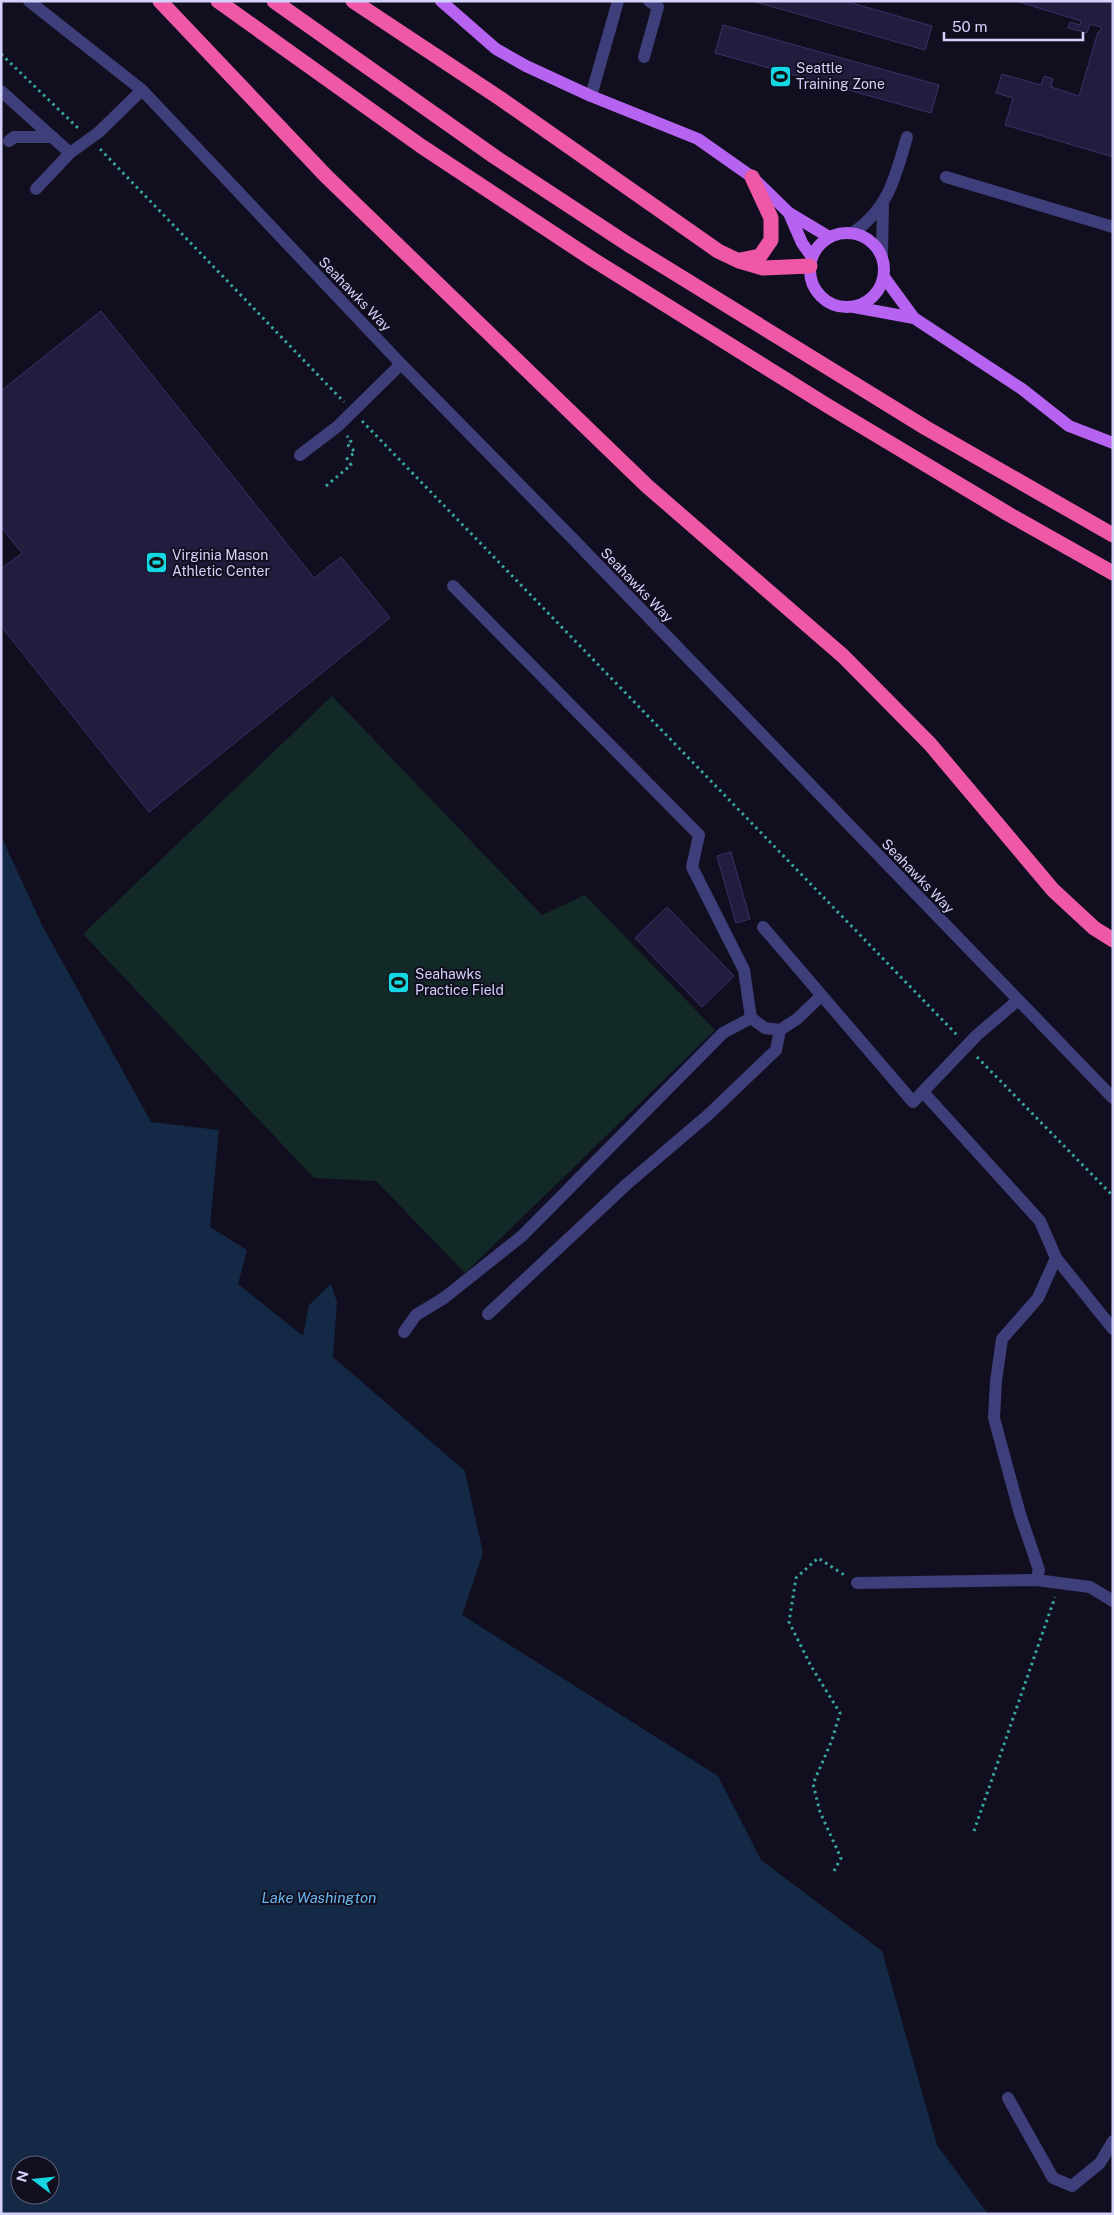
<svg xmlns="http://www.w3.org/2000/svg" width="1114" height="2215" font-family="'Public Sans',sans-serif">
	<rect width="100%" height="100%" fill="#110f1f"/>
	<polygon fill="#122927" points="332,696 542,915 585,895 715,1030 465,1273 376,1181 314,1178 83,934"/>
	<path fill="#132945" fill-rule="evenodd" d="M1,836l42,91 108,195 68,8 -9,97 37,23 -9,34 65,52 6,-31 22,-21 6,18 -4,55 132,114 18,82 -21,62 256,161 43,84 121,91 55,194 51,69h-987zM20,2165h30v30h-30z"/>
	<g fill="#221d3f" stroke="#393168">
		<polygon points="752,1 845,1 932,26 925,50"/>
		<polygon points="1016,1 1113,1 1113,157 1005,125 1013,98 996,93 1002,74 1041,85 1044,76 1053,79 1051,87 1079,96 1098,32 1100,32 1101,27 1090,24 1087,33 1068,28 1070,22 1080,25 1081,21"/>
		<polygon points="723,25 939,85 931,113 715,53"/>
		<polygon points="101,311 314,578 341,557 390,618 149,812 1,626 1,569 22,553 1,527 1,391"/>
		<polygon points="731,852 750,919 736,923 717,856"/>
		<polygon points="667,907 734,976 702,1007 635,938"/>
	</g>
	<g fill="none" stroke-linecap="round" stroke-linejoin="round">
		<g stroke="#39a79c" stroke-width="3" stroke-dasharray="2.5 4" stroke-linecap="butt">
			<polyline points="1,54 79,129"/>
			<polyline points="100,149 344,402"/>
			<polyline points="362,421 958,1036"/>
			<polyline points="326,486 351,465 347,459 355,452 347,444 351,441 347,436"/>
			<polyline points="977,1057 1113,1196"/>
			<polyline points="974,1831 1055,1597"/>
			<polyline points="834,1871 841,1858 820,1812 813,1784 832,1740 840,1713 811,1666 789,1622 796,1578 818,1558 846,1576"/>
		</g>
		<g stroke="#3e3e7a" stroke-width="12">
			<polyline points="29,1 142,90 401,364 574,540 1113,1098"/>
			<polyline points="644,57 658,7 649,1"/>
			<polyline points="1,91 70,153 99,132 142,90"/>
			<polyline points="591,96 618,1"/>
			<polyline points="9,141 14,137 53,137"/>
			<polyline points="946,177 1113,227"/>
			<polyline points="36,189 70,153"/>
			<path d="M854,232c35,-24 41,-55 53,-95"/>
			<polyline points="882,254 883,205"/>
			<polyline points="300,455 338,426 401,364"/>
			<polyline points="453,586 699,835 692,867 744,970 751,1018 765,1028 780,1030 797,1019 821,996"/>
			<polyline points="763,927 913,1102 977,1035 1017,1001"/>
			<polyline points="923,1092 1040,1221 1056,1258 1038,1298 1002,1339 996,1381 994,1418 1020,1514 1039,1570 1036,1580"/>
			<polyline points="1056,1258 1113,1329"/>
			<polyline points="488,1314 627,1184 708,1115 776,1050 780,1030"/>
			<polyline points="404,1332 416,1315 444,1298 522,1236 723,1033 751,1018"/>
			<polyline points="857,1583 1036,1580 1090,1587 1113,1601"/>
			<polyline points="1008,2098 1053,2178 1072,2186 1100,2163 1113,2141"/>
		</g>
		<g stroke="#b563f0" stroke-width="12">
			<polyline points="441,1 496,49 526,66 591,96 698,139 752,177 789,213 829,237"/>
			<polyline points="789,213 802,243 812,257"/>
			<circle cx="847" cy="270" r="37"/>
			<polyline points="884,277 914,318"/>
			<polyline points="854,307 914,318 1022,389 1069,426 1113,443"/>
		</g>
		<g stroke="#ef58a7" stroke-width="15">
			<polyline points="160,1 326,176 647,486 843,656 930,744 1053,890 1094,928 1113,940"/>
			<polyline points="218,1 421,146 592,259 828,406 1010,515 1113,573"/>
			<polyline points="274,1 495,157 629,245 926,428 1113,535"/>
			<polyline points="353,1 501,99 718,251 739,261 763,268 810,266"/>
			<polyline points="740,260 760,256 771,240 771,218 752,177"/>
		</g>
	</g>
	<defs>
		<symbol id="stadium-square" viewBox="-11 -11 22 22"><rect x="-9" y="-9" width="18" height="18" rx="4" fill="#15d7e3" stroke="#110f1f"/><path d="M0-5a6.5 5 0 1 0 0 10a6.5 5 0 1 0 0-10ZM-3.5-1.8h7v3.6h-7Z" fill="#111"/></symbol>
	</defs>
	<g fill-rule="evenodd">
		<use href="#stadium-square" x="768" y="64" width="25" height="25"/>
		<use href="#stadium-square" x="144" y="550" width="25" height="25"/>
		<use href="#stadium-square" x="386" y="970" width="25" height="25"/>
	</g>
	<g text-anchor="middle" stroke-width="4" stroke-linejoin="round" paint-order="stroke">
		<g font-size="14" fill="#d4d2fb" stroke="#110f1f" text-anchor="start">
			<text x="796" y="73">Seattle<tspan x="796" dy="16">Training Zone</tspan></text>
			<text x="172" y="560">Virginia Mason<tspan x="172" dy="16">Athletic Center</tspan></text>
			<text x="415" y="979">Seahawks<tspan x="415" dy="16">Practice Field</tspan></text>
		</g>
		<g font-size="14" fill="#d4d2fb" stroke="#110f1f">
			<text transform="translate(355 294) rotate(46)" y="5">Seahawks Way</text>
			<text transform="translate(637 585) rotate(46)" y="5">Seahawks Way</text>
			<text transform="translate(918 876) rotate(46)" y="5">Seahawks Way</text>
		</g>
		<g font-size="15" font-style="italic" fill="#69b8f1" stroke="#110f1f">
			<text x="319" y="1903">Lake Washington</text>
		</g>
	</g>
	<rect width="1114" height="2215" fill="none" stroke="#d4d2fb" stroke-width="5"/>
	<g transform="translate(35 2180) rotate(286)"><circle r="24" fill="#110f1f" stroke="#5f5d77"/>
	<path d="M0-4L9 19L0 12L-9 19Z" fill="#15d7e3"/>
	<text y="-8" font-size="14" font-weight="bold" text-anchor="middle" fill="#d4d2fb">N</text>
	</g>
	<path d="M944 32v8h139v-8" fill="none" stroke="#d4d2fb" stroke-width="2.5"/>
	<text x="952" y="32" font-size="15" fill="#d4d2fb" stroke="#110f1f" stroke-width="4" paint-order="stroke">50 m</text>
</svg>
